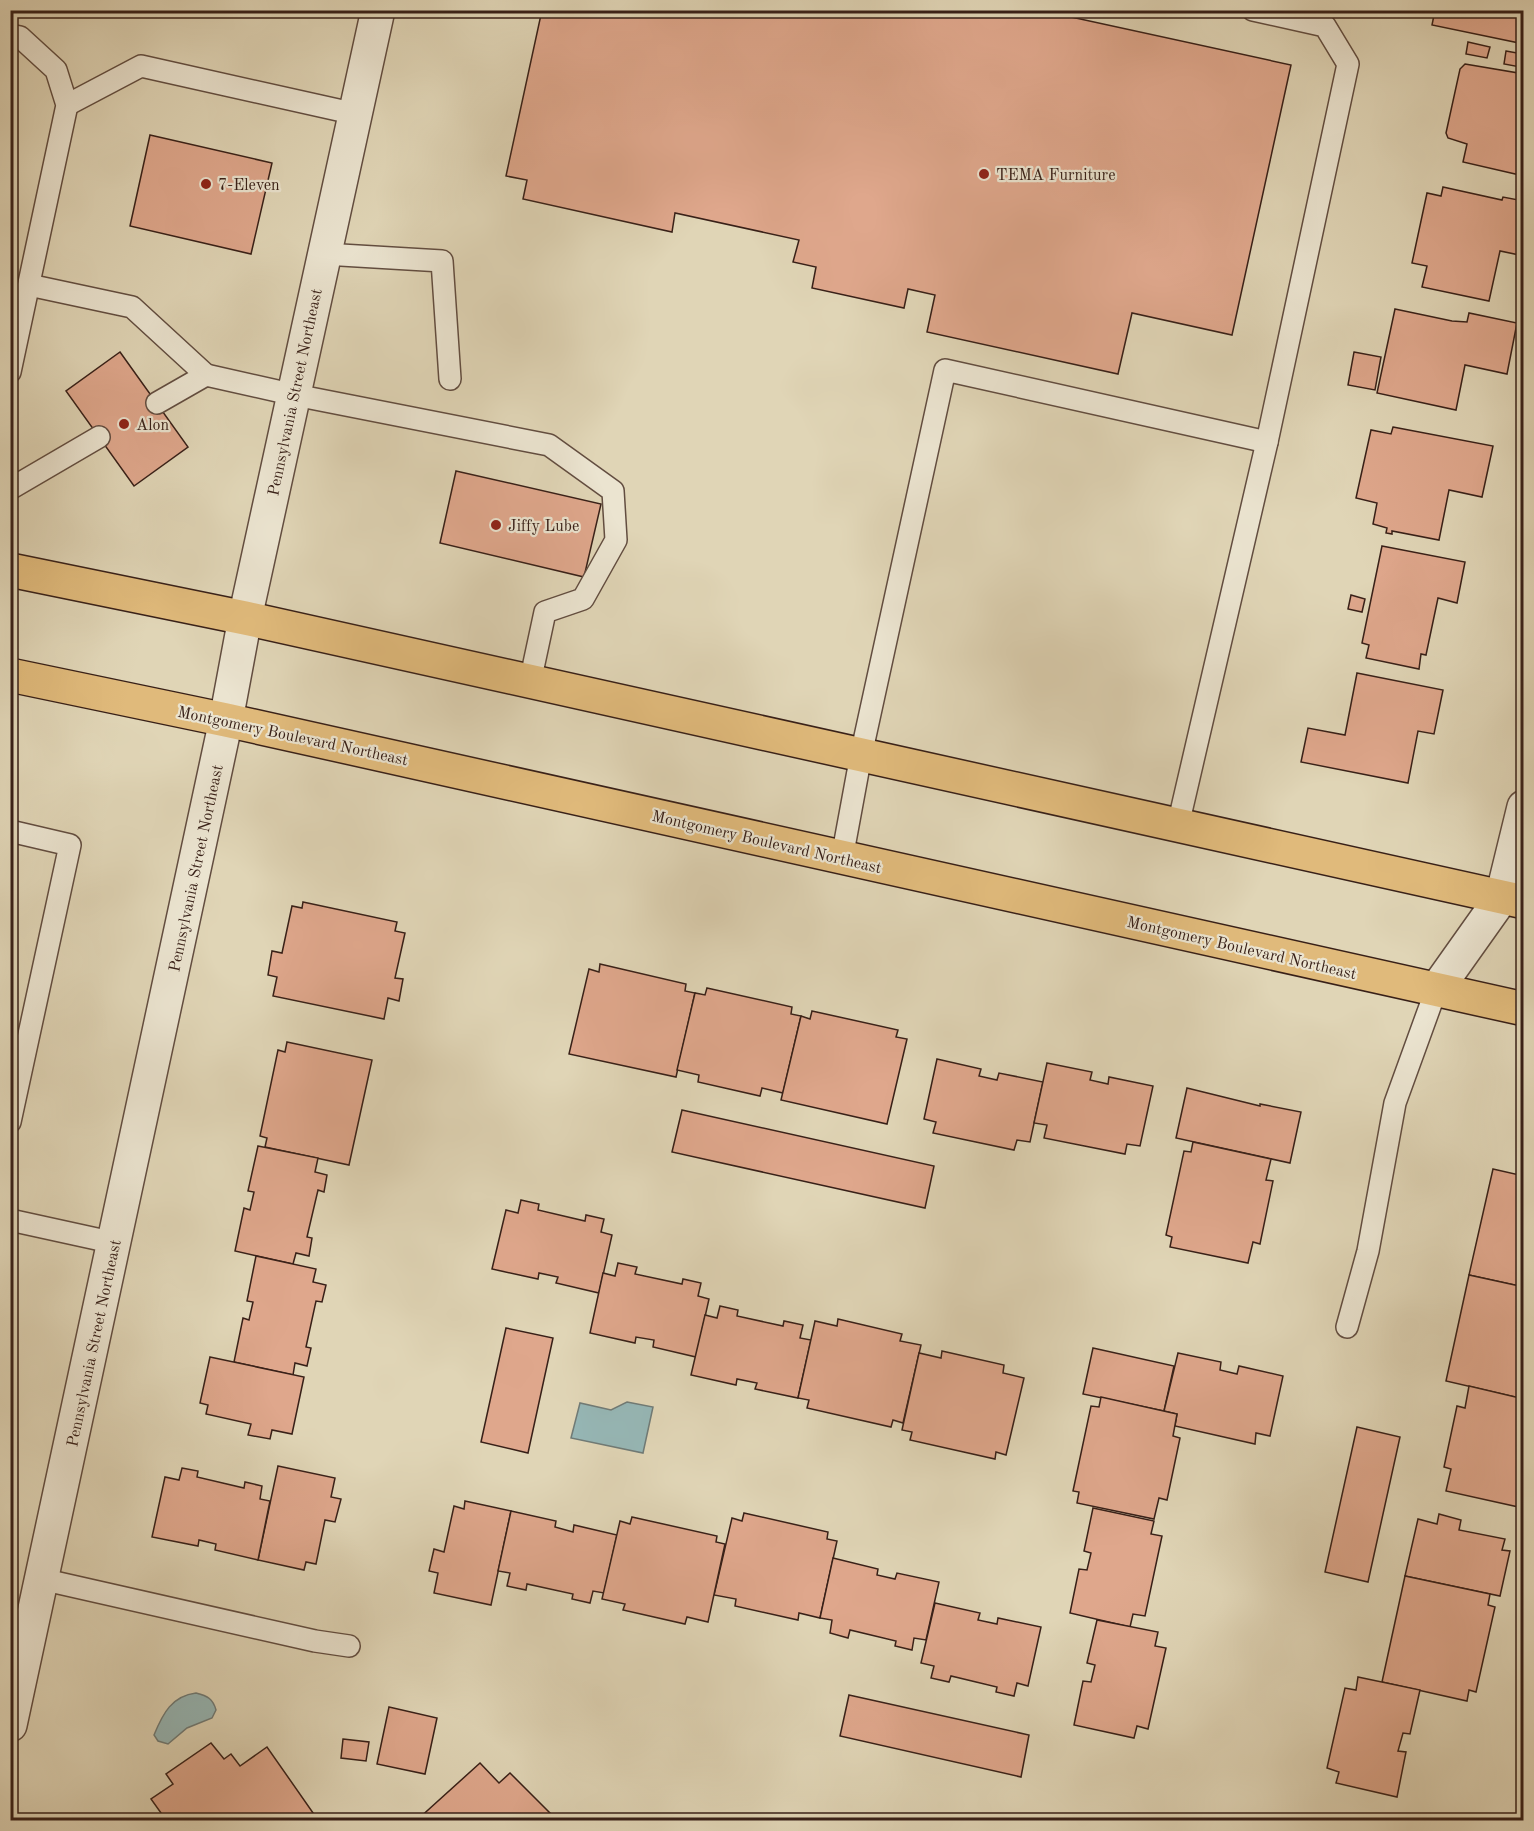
<svg xmlns="http://www.w3.org/2000/svg" width="1534" height="1831" font-family="'Old Standard TT',serif">
	<rect width="100%" height="100%" fill="#e0d5b6"/>
	<filter id="stains"><feTurbulence type="fractalNoise" baseFrequency=".00333" numOctaves="4"/><feColorMatrix values="0 0 0 0 .2 0 0 0 0 .09 0 0 0 0 .02 0 0 0 .5 -.17"/></filter>
	<radialGradient id="worn" r=".72"><stop offset=".6" stop-color="#630" stop-opacity="0"/><stop offset="1" stop-color="#630" stop-opacity=".3"/></radialGradient>
	<g fill="#96b7b6" stroke="#707b77" stroke-width="1.5">
		<polygon points="627,1402 653,1407 643,1453 571,1438 580,1403 611,1410"/>
		<path d="M196,1693c12,3 17,6 20,17l-4,8 -25,10 -19,16 -10,-3 -4,-6c9,-22 18,-39 42,-42z"/>
	</g>
	<g fill="#dfa78c" stroke="#382018" stroke-width="1.5">
		<polygon points="542,10 1039,10 1291,65 1232,335 1132,313 1118,374 927,332 935,295 908,289 904,308 812,288 816,267 793,262 799,240 675,213 672,232 523,199 527,180 506,176"/>
		<polygon points="1435,10 1524,10 1524,44 1432,25"/>
		<polygon points="1468,42 1490,47 1487,58 1466,54"/>
		<polygon points="1506,51 1523,54 1520,67 1504,64"/>
		<polygon points="1465,64 1524,74 1524,176 1463,162 1467,144 1448,138 1446,133 1460,69"/>
		<polygon points="150,135 272,163 251,254 130,226"/>
		<polygon points="1443,187 1502,200 1503,197 1524,201 1524,256 1500,251 1489,301 1422,287 1427,266 1412,263 1427,193 1441,196"/>
		<polygon points="1395,309 1452,321 1467,322 1469,313 1517,323 1507,374 1465,365 1456,410 1377,393"/>
		<polygon points="120,352 188,447 134,486 66,391"/>
		<polygon points="1354,352 1381,357 1375,390 1348,385"/>
		<polygon points="1393,427 1493,446 1482,497 1449,490 1439,540 1392,531 1392,534 1386,533 1387,528 1373,524 1377,503 1356,498 1371,430 1391,434"/>
		<polygon points="456,471 601,504 584,577 440,543"/>
		<polygon points="1382,546 1465,562 1457,603 1438,598 1426,655 1421,654 1419,669 1366,658 1369,645 1362,643"/>
		<polygon points="1351,595 1365,599 1362,612 1348,609"/>
		<polygon points="1357,673 1443,690 1434,734 1418,731 1408,783 1301,762 1308,728 1345,735"/>
		<polygon points="303,902 397,922 395,931 405,933 395,978 403,979 399,1001 388,998 384,1019 273,996 277,977 268,975 272,951 282,953 292,906 302,908"/>
		<polygon points="600,964 686,984 685,991 695,993 676,1077 569,1054 589,969 599,972"/>
		<polygon points="707,988 792,1007 791,1014 801,1016 783,1093 762,1088 760,1096 698,1082 699,1075 677,1070 695,993 705,995"/>
		<polygon points="812,1011 898,1030 896,1037 907,1039 887,1124 781,1100 801,1016 810,1019"/>
		<polygon points="287,1042 372,1060 349,1165 265,1147 267,1138 260,1136 278,1050 285,1052"/>
		<polygon points="937,1059 981,1069 979,1076 997,1080 999,1073 1043,1082 1030,1142 1017,1140 1014,1150 933,1133 936,1122 924,1119"/>
		<polygon points="1047,1063 1092,1072 1090,1080 1108,1084 1109,1077 1153,1086 1140,1146 1127,1144 1125,1154 1044,1138 1047,1125 1034,1123"/>
		<polygon points="1187,1088 1260,1106 1260,1104 1301,1112 1290,1163 1176,1138"/>
		<polygon points="682,1110 934,1166 925,1208 672,1152"/>
		<polygon points="1193,1142 1271,1159 1266,1180 1273,1181 1260,1244 1253,1242 1248,1263 1170,1247 1172,1237 1166,1235 1184,1151 1191,1152"/>
		<polygon points="258,1146 318,1158 315,1172 327,1175 324,1192 318,1190 307,1237 312,1238 309,1256 296,1253 293,1264 235,1251 244,1208 250,1210 254,1192 248,1191"/>
		<polygon points="1493,1169 1524,1176 1524,1287 1469,1275"/>
		<polygon points="521,1200 539,1204 538,1210 585,1221 586,1215 604,1219 601,1232 612,1235 599,1293 556,1283 558,1277 539,1273 538,1279 492,1269 506,1210 518,1213"/>
		<polygon points="256,1256 316,1269 313,1282 326,1285 322,1302 316,1301 306,1347 311,1348 307,1366 295,1363 293,1375 234,1362 243,1318 249,1320 253,1302 247,1301"/>
		<polygon points="618,1263 637,1267 635,1274 682,1284 683,1279 701,1283 698,1296 709,1299 696,1357 653,1347 654,1340 636,1337 635,1343 590,1333 603,1273 615,1276"/>
		<polygon points="1469,1275 1524,1287 1524,1399 1446,1381"/>
		<polygon points="720,1306 738,1310 737,1316 783,1326 784,1321 803,1325 800,1338 811,1340 798,1398 755,1389 757,1383 737,1379 736,1385 691,1375 705,1315 717,1318"/>
		<polygon points="838,1319 902,1334 900,1341 921,1345 903,1423 893,1420 891,1427 807,1408 809,1400 798,1398 815,1321 837,1326"/>
		<polygon points="506,1328 553,1338 528,1453 481,1442"/>
		<polygon points="1093,1348 1174,1366 1164,1411 1083,1394"/>
		<polygon points="942,1351 1004,1365 1003,1373 1024,1378 1006,1455 996,1452 995,1459 910,1440 912,1432 902,1430 919,1353 941,1358"/>
		<polygon points="1178,1353 1221,1362 1220,1370 1237,1374 1239,1366 1283,1376 1270,1436 1256,1433 1255,1444 1175,1426 1177,1414 1164,1411"/>
		<polygon points="210,1357 304,1377 292,1434 272,1430 270,1439 248,1435 251,1424 206,1414 208,1405 200,1403"/>
		<polygon points="1469,1386 1524,1399 1523,1508 1446,1491 1451,1469 1444,1467 1457,1406 1465,1408"/>
		<polygon points="1101,1397 1177,1414 1173,1436 1180,1438 1167,1500 1159,1498 1154,1519 1077,1503 1079,1492 1073,1491 1091,1406 1099,1407"/>
		<polygon points="1357,1427 1400,1437 1368,1582 1325,1572"/>
		<polygon points="278,1466 335,1478 331,1497 341,1499 335,1522 325,1520 316,1564 306,1562 304,1570 258,1560"/>
		<polygon points="182,1468 198,1471 197,1477 244,1488 245,1482 262,1486 260,1499 270,1501 258,1560 215,1550 216,1544 199,1540 198,1546 152,1537 165,1477 179,1480"/>
		<polygon points="465,1501 511,1511 491,1605 434,1593 438,1573 429,1571 434,1549 444,1552 454,1506 464,1509"/>
		<polygon points="1093,1508 1154,1521 1151,1534 1162,1536 1145,1616 1133,1614 1130,1627 1070,1613 1079,1569 1087,1570 1091,1553 1084,1551"/>
		<polygon points="511,1511 556,1521 555,1527 573,1532 574,1525 617,1535 604,1593 593,1591 590,1603 572,1599 573,1594 527,1584 526,1590 507,1586 510,1573 498,1571"/>
		<polygon points="744,1513 828,1532 827,1539 837,1541 820,1618 799,1613 798,1620 735,1606 736,1599 714,1595 732,1518 742,1521"/>
		<polygon points="1439,1514 1461,1520 1459,1530 1505,1539 1502,1550 1510,1551 1500,1596 1405,1576 1418,1519 1437,1524"/>
		<polygon points="632,1517 717,1536 716,1542 725,1544 708,1622 687,1617 685,1624 623,1610 625,1604 602,1599 620,1521 630,1524"/>
		<polygon points="833,1558 878,1569 877,1575 895,1579 897,1573 939,1582 926,1640 914,1638 912,1650 895,1646 896,1641 850,1630 848,1638 830,1633 832,1620 820,1618"/>
		<polygon points="1405,1576 1490,1594 1488,1605 1495,1607 1476,1692 1469,1690 1467,1701 1382,1682"/>
		<polygon points="935,1603 980,1613 978,1620 997,1624 998,1618 1041,1627 1028,1686 1017,1683 1014,1696 996,1692 997,1687 951,1676 949,1682 931,1678 934,1666 921,1663"/>
		<polygon points="1097,1620 1158,1632 1155,1646 1166,1648 1148,1729 1137,1726 1134,1738 1074,1725 1083,1681 1091,1682 1095,1665 1087,1663"/>
		<polygon points="1358,1677 1420,1690 1410,1734 1403,1733 1398,1751 1406,1752 1397,1797 1336,1783 1339,1772 1327,1768 1345,1688 1356,1690"/>
		<polygon points="849,1695 1029,1735 1021,1777 840,1736"/>
		<polygon points="389,1707 437,1718 425,1774 377,1764"/>
		<polygon points="343,1739 369,1742 366,1761 341,1758"/>
		<polygon points="211,1743 224,1759 231,1754 240,1766 267,1747 318,1820 166,1820 151,1799 173,1784 166,1774"/>
		<polygon points="480,1763 499,1783 510,1773 557,1820 417,1820"/>
	</g>
	<g fill="none" stroke-linecap="round" stroke-linejoin="round">
		<defs>
			<g id="service">
				<polyline points="10,35 20,37 56,70 67,105 10,372"/>
				<polyline points="67,105 141,66 356,114"/>
				<polyline points="324,254 442,261 450,379"/>
				<polyline points="29,285 132,307 206,375"/>
				<polyline points="157,403 206,375 295,395 549,445 613,491 616,540 583,599 545,612 530,682"/>
				<polyline points="10,489 99,437"/>
				<polyline points="1178,825 1267,442"/>
				<polyline points="10,831 70,845 10,1122"/>
				<polyline points="842,858 861,755 945,370 1267,442 1348,64 1325,26 1253,10"/>
				<polyline points="10,1220 115,1243"/>
				<polyline points="1347,1327 1368,1251 1395,1103 1436,990"/>
				<polyline points="41,1579 315,1641 349,1646"/>
			</g>
			<polyline id="minor" points="1436,990 1502,897 1524,807"/>
			<polyline id="tertiary" points="10,1725 226,720 245,618 378,10"/>
			<g id="primary">
				<polyline points="10,570 245,618 1524,902"/>
				<polyline points="10,675 226,720 1524,1009"/>
			</g>
		</defs>
		<use href="#service" stroke="#624d40" stroke-width="24"/>
		<use href="#minor" stroke="#624d40" stroke-width="36"/>
		<use href="#tertiary" stroke="#624d40" stroke-width="36"/>
		<use href="#primary" stroke="#382018" stroke-width="36"/>
		<use href="#service" stroke="#ebe4d0" stroke-width="21"/>
		<use href="#minor" stroke="#ebe4d0" stroke-width="33"/>
		<use href="#tertiary" stroke="#ebe4d0" stroke-width="33"/>
		<use href="#primary" stroke="#e0ba7b" stroke-width="33"/>
	</g>
	<g fill="#8f2418" stroke="#ebe4d0" stroke-width="2">
		<circle cx="984" cy="174" r="6"/>
		<circle cx="206" cy="184" r="6"/>
		<circle cx="124" cy="424" r="6"/>
		<circle cx="496" cy="525" r="6"/>
	</g>
	<g text-anchor="middle" stroke-width="4.5" stroke-linejoin="round" paint-order="stroke">
		<g font-size="16" fill="#382018" stroke="#ebe4d0" text-anchor="start">
			<text x="996" y="180">TEMA Furniture</text>
			<text x="218" y="190">7-Eleven</text>
			<text x="136" y="430">Alon</text>
			<text x="508" y="531">Jiffy Lube</text>
		</g>
		<g font-size="16" fill="#382018" stroke="#ebe4d0">
			<text transform="translate(294 392) rotate(-78)" y="6">Pennsylvania Street Northeast</text>
			<text transform="translate(293 735) rotate(12)" y="6">Montgomery Boulevard Northeast</text>
			<text transform="translate(767 841) rotate(13)" y="6">Montgomery Boulevard Northeast</text>
			<text transform="translate(195 868) rotate(-78)" y="6">Pennsylvania Street Northeast</text>
			<text transform="translate(1242 947) rotate(13)" y="6">Montgomery Boulevard Northeast</text>
			<text transform="translate(93 1343) rotate(-78)" y="6">Pennsylvania Street Northeast</text>
		</g>
	</g>
	<rect width="1534" height="1831" fill="none" stroke="#e0d5b6" stroke-width="36"/>
	<rect x="12" y="12" width="1510" height="1807" fill="none" stroke="#382018" stroke-width="3"/>
	<rect x="18" y="18" width="1498" height="1795" fill="none" stroke="#382018" stroke-width="1.5"/>
	<rect width="100%" height="100%" filter="url(#stains)"/>
	<rect width="100%" height="100%" fill="url(#worn)"/>
</svg>
